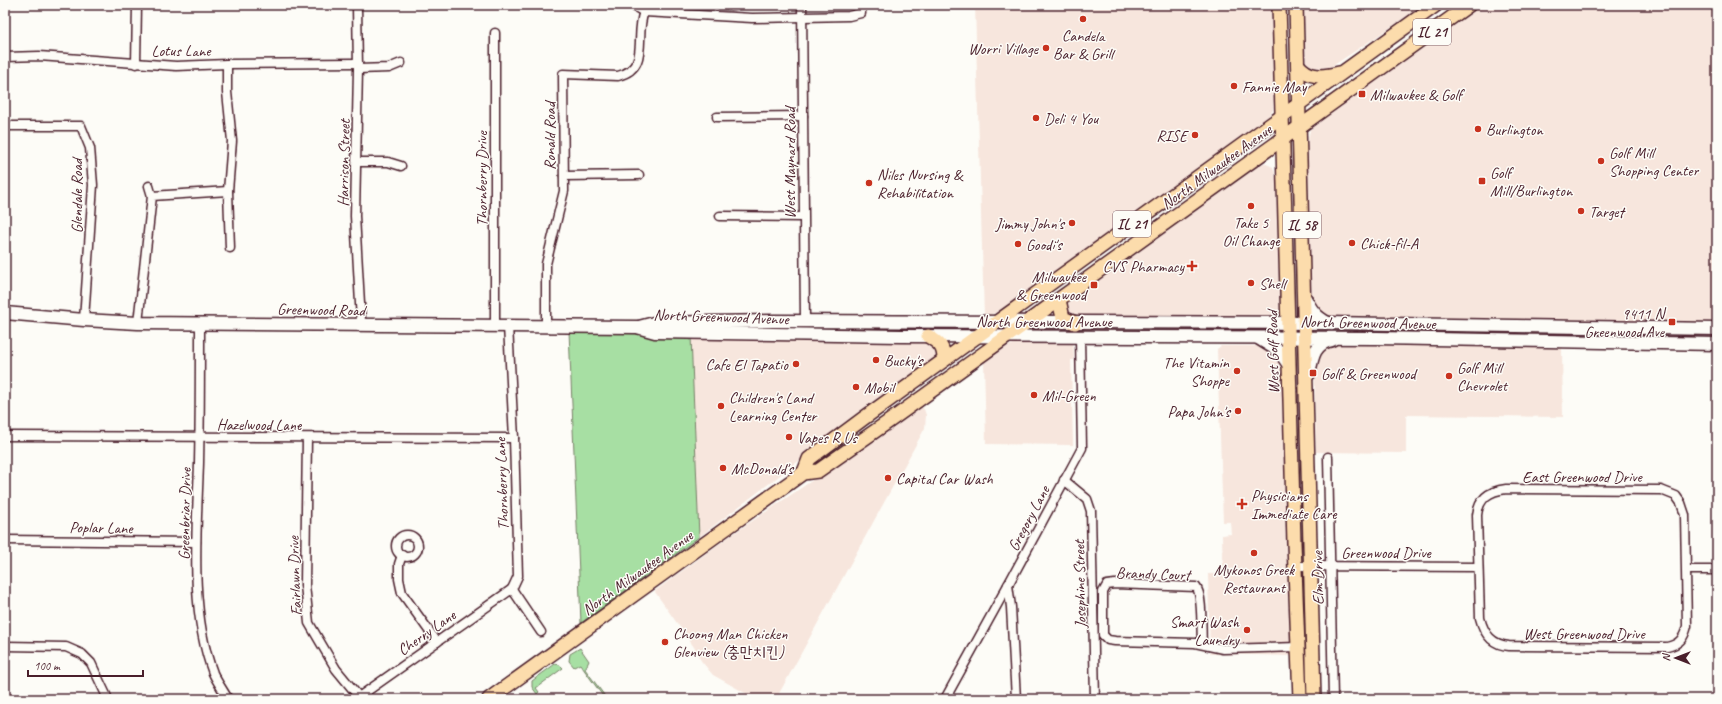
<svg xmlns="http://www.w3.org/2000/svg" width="1722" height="704" font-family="Caveat,'Poor Story',sans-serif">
	<rect width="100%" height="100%" fill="#fdfcf7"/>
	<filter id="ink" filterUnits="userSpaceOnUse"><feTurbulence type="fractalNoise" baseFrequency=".025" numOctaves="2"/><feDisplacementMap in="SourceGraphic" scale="8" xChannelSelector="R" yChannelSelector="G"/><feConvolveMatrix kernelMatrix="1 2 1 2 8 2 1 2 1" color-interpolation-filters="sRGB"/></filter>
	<g filter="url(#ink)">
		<g fill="#f7e6dd">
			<polygon points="975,5 1272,5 1275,92 1273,110 1268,117 1244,135 1000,311 984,317"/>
			<polygon points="1303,5 1424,5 1331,67 1318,73 1312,72 1306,64"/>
			<polygon points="1479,5 1717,5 1717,325 1329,318 1323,316 1311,300 1307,145 1310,130 1315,123"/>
			<polygon points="1264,163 1273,167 1276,179 1281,310 1278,318 1075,318 1069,315 1066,308 1067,303 1090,284 1252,168"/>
			<polygon points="691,336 929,341 935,343 938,355 699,537"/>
			<polygon points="1018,342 1073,343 1074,360 1071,360 1073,445 986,444 984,361 1006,347"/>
			<polygon points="1328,343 1562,346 1563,417 1406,415 1406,453 1316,452 1314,357"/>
			<polygon points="1221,346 1262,346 1272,349 1282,364 1287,548 1293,656 1210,654 1208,574 1223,574 1222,535 1231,534 1230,522 1223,522 1217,349"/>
			<polygon points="921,407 924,409 926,415 925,428 776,699 756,699 713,675 702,662 695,651 696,650 655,592 655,591 730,536"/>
		</g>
		<g fill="#a7dfa3" stroke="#787f67">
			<polygon points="569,331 691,336 699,537 581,623"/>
			<polygon points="580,648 589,661 585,669 607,699 605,699 580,664 574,667 569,661 570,654"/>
			<polygon points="555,664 560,665 563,668 536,688 539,692 537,694 532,687 532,681"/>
		</g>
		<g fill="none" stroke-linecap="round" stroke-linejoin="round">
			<defs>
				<g id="street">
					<polyline points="357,5 358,69 355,216 361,321"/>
					<polyline points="632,5 644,12 752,18 849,16 861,13 861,5"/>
					<polyline points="802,5 805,321"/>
					<polyline points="5,57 39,56 176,66 227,64 358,63"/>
					<polyline points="136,64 137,5"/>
					<polyline points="227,64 227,92 232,141 228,191 230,248"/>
					<polyline points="358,69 389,68 401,63"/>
					<polyline points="717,117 803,116"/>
					<polyline points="5,126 81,126 90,148 93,185 84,320"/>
					<polyline points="357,162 388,162 401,166"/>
					<polyline points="564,176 639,175"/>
					<polyline points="149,186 152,196"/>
					<polyline points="720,216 803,217"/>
					<polyline points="138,323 152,196 228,191"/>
					<path d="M200,324c0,46 0,92 -1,139 -2,66 -10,147 14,210 4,9 10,17 15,26"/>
					<polyline points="495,326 495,33"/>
					<polyline points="508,326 514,438 518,576 512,589 541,632"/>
					<path d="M546,326v-62l18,-73 -1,-117 55,2c33,-8 16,-41 26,-64"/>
					<polyline points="5,436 514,438"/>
					<polyline points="307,438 305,585 309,623 336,669 359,697"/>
					<polyline points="1328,457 1333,699"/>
					<polyline points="1064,480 1087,499 1091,511 1095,699"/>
					<path d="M1506,489l155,1 15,6 5,7 4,12 2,111c-3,12 -7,18 -20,21l-158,-1c-17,-1 -25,-12 -29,-28l-3,-103c2,-17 12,-24 29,-26z"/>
					<circle cx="407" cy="546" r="11"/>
					<polyline points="5,540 196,542"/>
					<polyline points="402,555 399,564 399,579 402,593 437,642"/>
					<polyline points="1295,566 1478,567"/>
					<polyline points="1687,570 1717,570"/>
					<polyline points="1008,585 1011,607 1016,699"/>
					<path d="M1202,644c-1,-11 1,-50 -6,-57l-81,-3 -8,1 -4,7v43l5,5 7,1 80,2 28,6 75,-2"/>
					<polyline points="5,646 66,647 82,654 91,663 108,699"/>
					<polyline points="356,699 512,589"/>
					<polyline points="945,699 1008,585 1082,448 1080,337"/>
				</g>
				<g id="secondary">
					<path d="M1304,296c6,12 11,21 24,27"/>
					<polyline points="5,313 84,320 138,323 637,327 655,332 901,336 1377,338 1717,344"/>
					<polyline points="639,327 654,323 774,321 1328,323 1717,329"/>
					<polyline points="1258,338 1279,351 1289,365"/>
					<path d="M1309,374c3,-16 5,-31 23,-34"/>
				</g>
				<g id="primary">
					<polyline points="1279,5 1294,543 1300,699"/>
					<polyline points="1296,5 1314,699"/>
					<path d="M1298,65c11,14 25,12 41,8"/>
					<polyline points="1059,300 1063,318 1075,323"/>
					<path d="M928,336c11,7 16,10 16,24"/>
					<polyline points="804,472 809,459 864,418 1436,5"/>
					<polyline points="489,699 803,473 818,471 888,422 1469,5"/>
				</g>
			</defs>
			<use href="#street" stroke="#4a1f2b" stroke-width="11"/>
			<use href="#secondary" stroke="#4a1f2b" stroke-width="15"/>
			<use href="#primary" stroke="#4a1f2b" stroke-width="16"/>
			<use href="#street" stroke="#fdfcf7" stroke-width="8"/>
			<use href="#secondary" stroke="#fdfcf7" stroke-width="12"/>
			<use href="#primary" stroke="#fcdcac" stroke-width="13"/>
		</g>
	</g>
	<g fill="#c8321e" stroke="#fdfcf7" stroke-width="1.5">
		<circle cx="1083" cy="19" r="4"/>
		<circle cx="1046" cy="48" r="4"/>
		<circle cx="1234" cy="86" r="4"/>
		<rect x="1358" y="90" width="8" height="8" rx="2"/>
		<circle cx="1036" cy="118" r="4"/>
		<circle cx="1478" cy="129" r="4"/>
		<circle cx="1195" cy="135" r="4"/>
		<circle cx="1601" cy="161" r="4"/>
		<rect x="1478" y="177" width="8" height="8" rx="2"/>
		<circle cx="869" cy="183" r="4"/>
		<circle cx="1251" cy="206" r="4"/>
		<circle cx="1581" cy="211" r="4"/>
		<circle cx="1072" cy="223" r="4"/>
		<circle cx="1352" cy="243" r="4"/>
		<circle cx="1018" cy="244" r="4"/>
		<path d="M1190 260h4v4h4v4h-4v4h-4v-4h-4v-4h4z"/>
		<circle cx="1251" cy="283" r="4"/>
		<rect x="1090" y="281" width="8" height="8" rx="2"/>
		<rect x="1668" y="318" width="8" height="8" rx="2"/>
		<circle cx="876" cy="360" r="4"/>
		<circle cx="796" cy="364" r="4"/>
		<circle cx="1237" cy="371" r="4"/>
		<rect x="1309" y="369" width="8" height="8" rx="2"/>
		<circle cx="1449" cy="376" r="4"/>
		<circle cx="856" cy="387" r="4"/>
		<circle cx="1034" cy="395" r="4"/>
		<circle cx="721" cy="406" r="4"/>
		<circle cx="1238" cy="411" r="4"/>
		<circle cx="789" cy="437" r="4"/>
		<circle cx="723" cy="468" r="4"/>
		<circle cx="888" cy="478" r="4"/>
		<path d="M1240 498h4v4h4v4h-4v4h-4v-4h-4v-4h4z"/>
		<circle cx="1254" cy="553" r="4"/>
		<circle cx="1247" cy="630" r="4"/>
		<circle cx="665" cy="642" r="4"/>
	</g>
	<g text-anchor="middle" stroke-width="3" stroke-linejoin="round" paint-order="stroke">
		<g fill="#fdfcf7" stroke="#806168" stroke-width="1">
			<rect x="1413" y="19" width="38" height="26" rx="3"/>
			<rect x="1113" y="211" width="38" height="26" rx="3"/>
			<rect x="1283" y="212" width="38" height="26" rx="3"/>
		</g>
		<g font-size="15" font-weight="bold" fill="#4a1f2b">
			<text x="1432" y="37">IL 21</text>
			<text x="1132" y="229">IL 21</text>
			<text x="1302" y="230">IL 58</text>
		</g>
		<g font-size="16" fill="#4a1f2b" stroke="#fdfcf7" text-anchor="start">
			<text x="1083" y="41" text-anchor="middle">Candela<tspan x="1083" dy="18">Bar &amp; Grill</tspan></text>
			<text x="1038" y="54" text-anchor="end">Worri Village</text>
			<text x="1242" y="92">Fannie May</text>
			<text x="1370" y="100">Milwaukee &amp; Golf</text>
			<text x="1044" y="124">Deli 4 You</text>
			<text x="1486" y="135">Burlington</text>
			<text x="1187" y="141" text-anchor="end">RISE</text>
			<text x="1609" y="158">Golf Mill<tspan x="1609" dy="18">Shopping Center</tspan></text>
			<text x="1490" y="178">Golf<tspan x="1490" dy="18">Mill/Burlington</tspan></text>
			<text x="877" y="180">Niles Nursing &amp;<tspan x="877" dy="18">Rehabilitation</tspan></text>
			<text x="1589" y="217">Target</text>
			<text x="1251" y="228" text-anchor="middle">Take 5<tspan x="1251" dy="18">Oil Change</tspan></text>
			<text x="1064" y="229" text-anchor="end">Jimmy John's</text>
			<text x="1360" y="249">Chick-fil-A</text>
			<text x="1026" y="250">Goodi's</text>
			<text x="1184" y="272" text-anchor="end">CVS Pharmacy</text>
			<text x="1086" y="282" text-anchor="end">Milwaukee<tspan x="1086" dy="18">&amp; Greenwood</tspan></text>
			<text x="1259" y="289">Shell</text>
			<text x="1664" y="319" text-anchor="end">9411 N<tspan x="1664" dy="18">Greenwood Ave</tspan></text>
			<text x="884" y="366">Bucky's</text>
			<text x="1229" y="368" text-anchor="end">The Vitamin<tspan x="1229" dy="18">Shoppe</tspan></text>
			<text x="788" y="370" text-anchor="end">Cafe El Tapatio</text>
			<text x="1457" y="373">Golf Mill<tspan x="1457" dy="18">Chevrolet</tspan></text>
			<text x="1321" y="379">Golf &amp; Greenwood</text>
			<text x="864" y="393">Mobil</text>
			<text x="1042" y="401">Mil-Green</text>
			<text x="729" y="403">Children's Land<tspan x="729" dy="18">Learning Center</tspan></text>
			<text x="1230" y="417" text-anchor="end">Papa John's</text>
			<text x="797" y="443">Vapes R Us</text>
			<text x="731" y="474">McDonald's</text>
			<text x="896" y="484">Capital Car Wash</text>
			<text x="1251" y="501">Physicians<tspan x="1251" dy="18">Immediate Care</tspan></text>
			<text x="1254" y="575" text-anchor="middle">Mykonos Greek<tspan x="1254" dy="18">Restaurant</tspan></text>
			<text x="1239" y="627" text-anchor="end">Smart Wash<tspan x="1239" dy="18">Laundry</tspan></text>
			<text x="673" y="639">Choong Man Chicken<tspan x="673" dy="18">Glenview (충만치킨)</tspan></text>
		</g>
		<g font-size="16" fill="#4a1f2b" stroke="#fdfcf7">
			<text x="181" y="56">Lotus Lane</text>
			<text transform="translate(549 136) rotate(-90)" y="6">Ronald Road</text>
			<text transform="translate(343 163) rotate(-89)" y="6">Harrison Street</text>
			<text transform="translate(789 163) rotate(-90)" y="6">West Maynard Road</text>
			<text transform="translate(1216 166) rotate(-36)" y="6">North Milwaukee Avenue</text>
			<text transform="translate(481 179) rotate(-90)" y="6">Thornberry Drive</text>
			<text transform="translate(76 196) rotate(-90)" y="6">Glendale Road</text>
			<text transform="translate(321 309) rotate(1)" y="6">Greenwood Road</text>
			<text transform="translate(721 316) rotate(2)" y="6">North Greenwood Avenue</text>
			<text x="1044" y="327">North Greenwood Avenue</text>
			<text transform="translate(1368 322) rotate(1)" y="6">North Greenwood Avenue</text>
			<text transform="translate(1272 352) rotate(-91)" y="6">West Golf Road</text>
			<text x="259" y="430">Hazelwood Lane</text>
			<text x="1582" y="482">East Greenwood Drive</text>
			<text transform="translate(501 484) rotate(-92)" y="6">Thornberry Lane</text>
			<text transform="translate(184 514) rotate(-89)" y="6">Greenbriar Drive</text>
			<text transform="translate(1028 518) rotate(-62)" y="6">Gregory Lane</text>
			<text transform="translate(101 527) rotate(1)" y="6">Poplar Lane</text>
			<text x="1386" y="558">Greenwood Drive</text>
			<text transform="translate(637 572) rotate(-36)" y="6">North Milwaukee Avenue</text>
			<text transform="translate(1153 573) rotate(2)" y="6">Brandy Court</text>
			<text transform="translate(294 576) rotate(-92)" y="6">Fairlawn Drive</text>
			<text transform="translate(1317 578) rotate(-91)" y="6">Elm Drive</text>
			<text transform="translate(1079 584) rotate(-91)" y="6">Josephine Street</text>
			<text transform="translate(426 632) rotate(-35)" y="6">Cherry Lane</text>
			<text x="1584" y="639">West Greenwood Drive</text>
		</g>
	</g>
	<rect width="1722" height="704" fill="none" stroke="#fdfcf7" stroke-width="20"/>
	<rect x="10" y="10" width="1702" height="684" fill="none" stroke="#4a1f2b" stroke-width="1.5" filter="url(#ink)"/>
	<g transform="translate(1676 658) rotate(270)" stroke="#fdfcf7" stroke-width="3" paint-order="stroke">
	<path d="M0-3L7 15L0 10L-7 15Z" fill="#4a1f2b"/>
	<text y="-6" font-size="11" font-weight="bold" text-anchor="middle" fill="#4a1f2b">N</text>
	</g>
	<path d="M28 670v6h115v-6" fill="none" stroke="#4a1f2b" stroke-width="2"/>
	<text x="34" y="670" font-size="12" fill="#4a1f2b" stroke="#fdfcf7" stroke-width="3" paint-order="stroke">100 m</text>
</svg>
